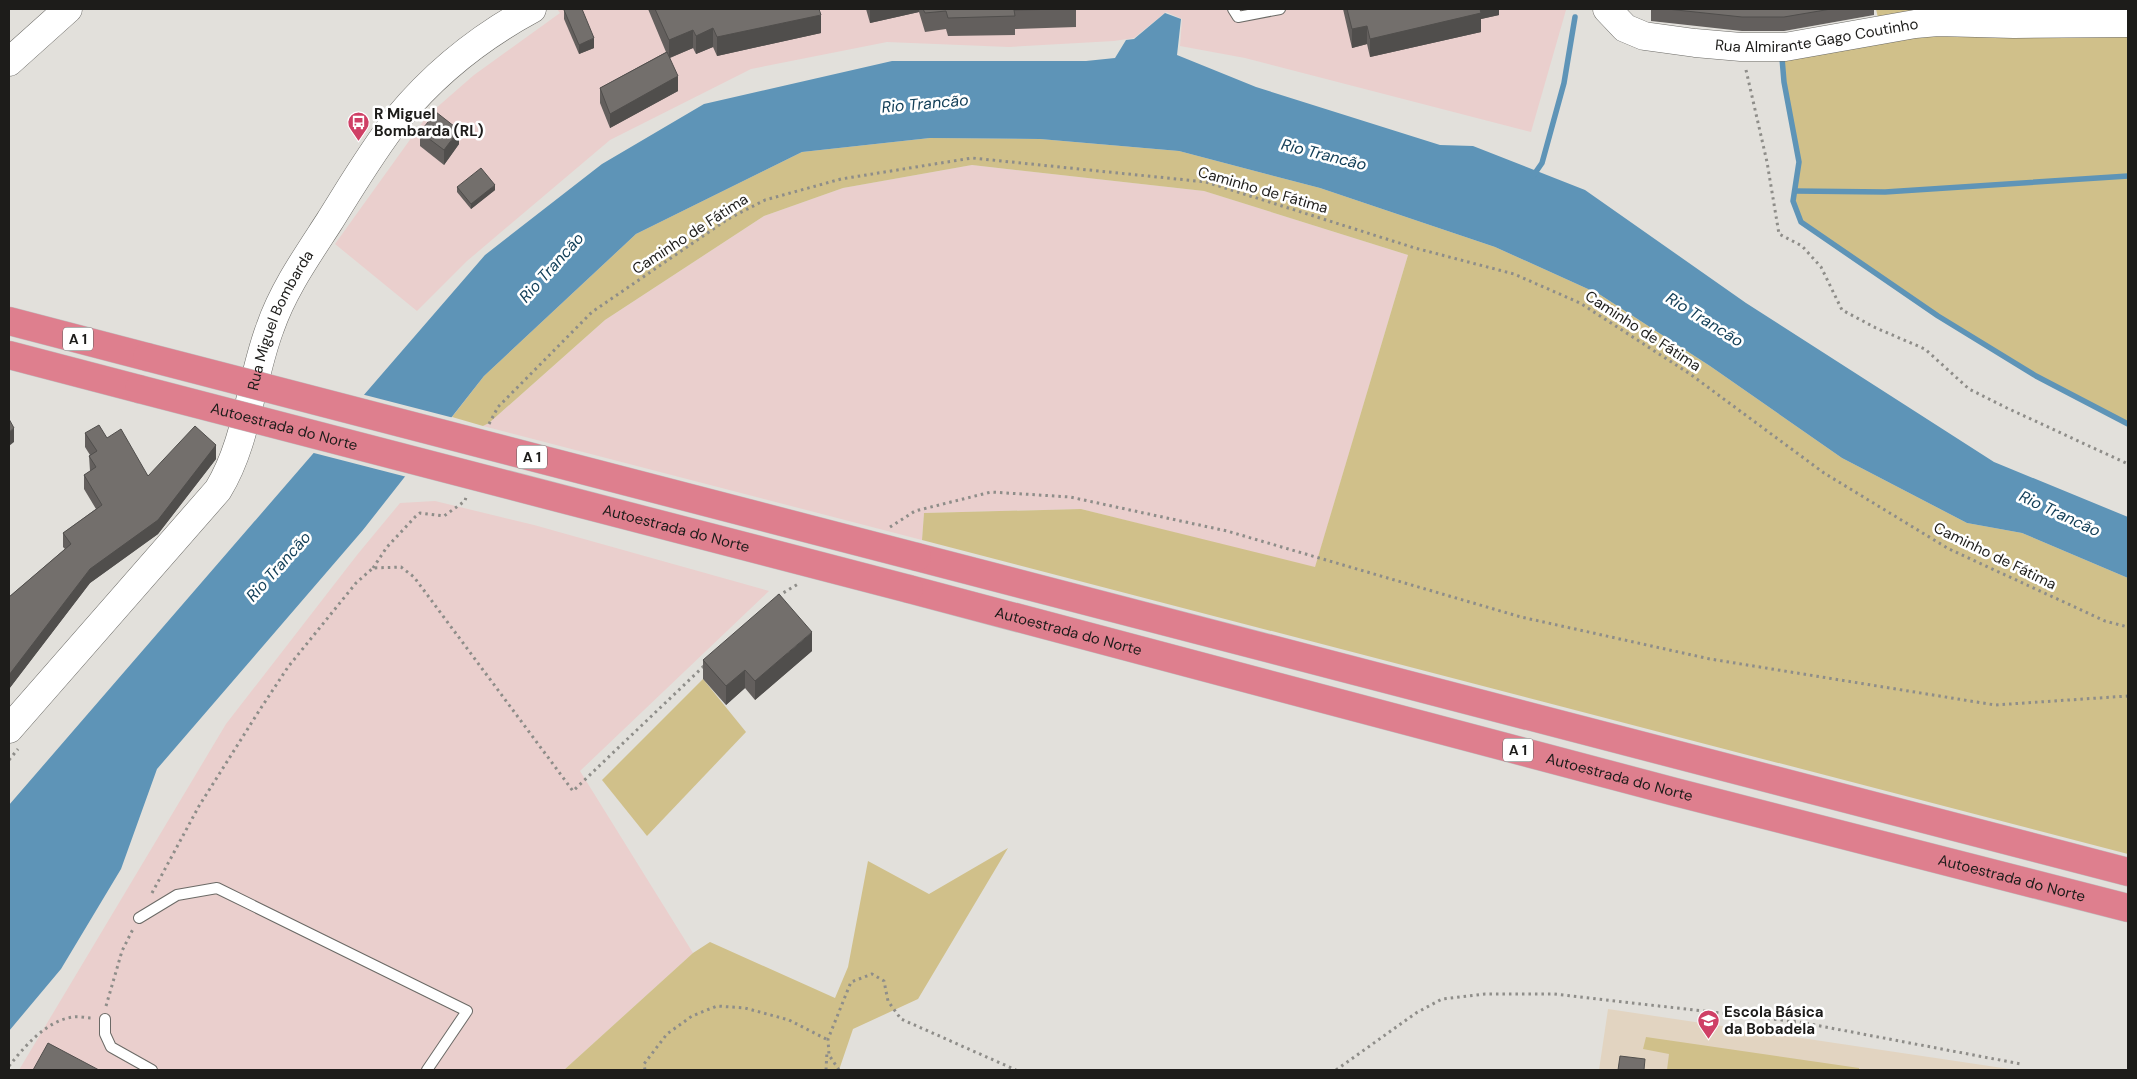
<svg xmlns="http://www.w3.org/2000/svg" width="2137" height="1079" font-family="'DM Sans',sans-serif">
	<rect width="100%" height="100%" fill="#e2e0db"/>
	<g fill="#eacfcd">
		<polygon points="557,9 1566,9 1566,10 1531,132 1245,58 1180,46 1182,19 1166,12 1134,38 1114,41 1009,47 887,42 751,69 610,140 467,261 417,311 335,244 427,116 474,75 560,13"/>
		<polygon points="972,165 1204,191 1408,255 1315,568 1081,509 924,513 922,540 483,426 489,423 605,320 764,216 843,188"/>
		<polygon points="435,501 534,525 769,591 580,771 693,953 564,1070 19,1070 226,724 357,555 400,503"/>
	</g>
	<polygon fill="#e2d4c1" points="1608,1009 2016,1070 1599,1070"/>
	<g fill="#d0c08a">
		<polygon points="1876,9 2128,9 2128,15 1878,18"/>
		<polygon points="2128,31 2128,424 2036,376 1938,316 1801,222 1793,201 1799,162 1784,82 1782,58 1877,37"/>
		<polygon points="930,138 1040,139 1179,151 1320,188 1495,247 1599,294 1710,366 1842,458 1967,523 2022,533 2128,578 2128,854 922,540 924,513 1081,509 1315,567 1408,255 1204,191 972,165 843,188 764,216 605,320 489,423 483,426 452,417 484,376 636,234 802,152"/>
		<polygon points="703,679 746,732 647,836 602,780"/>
		<polygon points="1008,848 918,999 853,1029 839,1070 564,1070 693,953 710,942 835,998 848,967 868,861 929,894"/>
		<polygon points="1646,1037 1859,1068 1859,1070 1667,1070 1669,1054 1643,1049"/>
	</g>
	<polygon fill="#5e94b7" points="1165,13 1181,19 1177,55 1256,87 1440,145 1473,146 1585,190 1746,303 1994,462 2128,517 2128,578 2022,533 1967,523 1842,458 1710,366 1599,294 1495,247 1320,188 1179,151 1040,139 930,138 802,152 636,234 484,376 363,530 157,769 121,869 61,969 9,1031 9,805 485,255 602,164 704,104 892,61 1086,61 1115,58 1126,40 1134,39"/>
	<polygon fill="#e2e0db" points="361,394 454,418 407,477 310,452"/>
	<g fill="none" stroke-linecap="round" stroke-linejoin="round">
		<g stroke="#5e94b7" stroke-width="5.5">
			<polyline points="1782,58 1784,82 1799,162 1793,201 1801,222 1938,316 2036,376 2128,424"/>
			<polyline points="1533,176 1542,163 1564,83 1575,17"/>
			<polyline points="1795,191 1885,192 2128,176"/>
		</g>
		<defs>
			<g id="lane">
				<polyline points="1233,9 1238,17 1280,9"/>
				<polyline points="139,918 177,895 217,888 467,1011 427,1070"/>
				<polyline points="105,1019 105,1034 111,1047 152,1070"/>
			</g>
			<g id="secondary">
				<path id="s1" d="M1607,9l18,19 19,8 51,7 46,4h44l130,-23 23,-2 76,2 114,-1"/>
				<polyline points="9,62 68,9"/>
				<path id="s2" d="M9,729l209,-239c30,-49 32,-109 52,-162 13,-38 37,-72 59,-106 22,-35 43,-71 69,-104 37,-45 82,-81 134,-109"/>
			</g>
			<g id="highway">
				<polyline points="9,321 147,357"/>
				<polyline points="9,355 139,389"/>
				<polyline points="917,557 2128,872"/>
				<path id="s3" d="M909,589l766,203 453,116"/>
			</g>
		</defs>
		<use href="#lane" stroke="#6b6a66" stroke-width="12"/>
		<use href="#secondary" stroke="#6b6a66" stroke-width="29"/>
		<use href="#highway" stroke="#c0bfbf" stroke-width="29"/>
		<g stroke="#8e8d89" stroke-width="3" stroke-dasharray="2.5 4" stroke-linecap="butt">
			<polyline points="1746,70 1767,162 1779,234 1802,246 1821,267 1842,310 1876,328 1925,349 1969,389 2007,408 2128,464"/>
			<polyline points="489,424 498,407 592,312 728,219 765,200 841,179 972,158 1206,182 1415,248 1514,274 1580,303 1690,374 1824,473 1949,549 2105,621 2128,627"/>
			<polyline points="890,527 915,511 991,492 1070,497 1227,531 1521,617 1710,659 1995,705 2128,696"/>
			<polyline points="373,568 387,547 415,517 420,513 444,516 465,501 466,497"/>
			<polyline points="778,596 798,584"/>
			<polyline points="9,760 18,749"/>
			<polyline points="152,893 199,806 259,711 288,667 356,583 373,568 401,567 414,577 573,791 706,664"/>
			<polyline points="106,1006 122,951 133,929"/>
			<path d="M9,1066c16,-20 37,-45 64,-49 6,-1 13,1 19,1"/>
			<polyline points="645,1070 644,1064 667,1034 692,1016 717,1006 745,1008 789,1020 828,1040"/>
			<polyline points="826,1070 827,1051"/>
			<polyline points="839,1070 829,1055 828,1039 851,982 872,974 884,981 888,1001 901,1019 1016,1070"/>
			<polyline points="1336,1070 1416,1013 1442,999 1485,994 1554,994 1799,1022 2021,1064"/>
		</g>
		<use href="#lane" stroke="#fff" stroke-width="10"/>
		<use href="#secondary" stroke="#fff" stroke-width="28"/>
		<use href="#highway" stroke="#de7f8e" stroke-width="28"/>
		<defs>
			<g id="highway-bridge">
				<polyline points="147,357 917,557"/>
				<path id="s4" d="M139,389l770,200"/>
			</g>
		</defs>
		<use href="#highway-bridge" stroke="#c0bfbf" stroke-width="29" stroke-linecap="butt"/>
		<use href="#highway-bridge" stroke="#de7f8e" stroke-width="28"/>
	</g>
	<g fill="#635f5d">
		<polygon points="648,9 819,9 821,33 717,56 713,47 696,54 693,48 670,58 678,91 610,128 600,103 600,88 666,52"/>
		<polygon points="866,9 1076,9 1076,27 1015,29 1015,35 948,36 946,29 925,32 919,12 870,23"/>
		<polygon points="1343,9 1499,9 1499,15 1481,19 1481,32 1370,57 1367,44 1352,48"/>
		<polygon points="1651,9 1874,9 1874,15 1784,31 1742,31 1651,21"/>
		<polygon points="564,10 594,48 579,54 564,19"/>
		<polygon points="420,132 459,144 444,165 420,146"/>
		<polygon points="457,187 495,190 471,209 457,192"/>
		<polygon points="85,433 107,438 148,476 216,459 158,534 90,583 9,689 9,597 65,549 63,547 63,533 96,509 84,489 84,475 90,471 89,456 90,455 85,447"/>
		<polygon points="812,651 755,700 745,688 726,705 703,679 703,660"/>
	</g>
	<g fill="#504e4c">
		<polygon points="870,9 919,9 919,12 870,23"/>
		<polygon points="1479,9 1499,9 1499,15 1481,19 1481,32 1370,57 1370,39"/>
		<polygon points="821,15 821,33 717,56 717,37"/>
		<polygon points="1367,26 1367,44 1352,48 1352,29"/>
		<polygon points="713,28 713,47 696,54 696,36"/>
		<polygon points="693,30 693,48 669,58 669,40"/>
		<polygon points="594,38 594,48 579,54 579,45"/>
		<polygon points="678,76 678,91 610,128 610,114"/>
		<polygon points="459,130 459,144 444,165 444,150"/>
		<polygon points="495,185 495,190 471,209 471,204"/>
		<polygon points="14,428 14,442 9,446 9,432"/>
		<polygon points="216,445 216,459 158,534 90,583 9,689 9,675 90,569"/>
		<polygon points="812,632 812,651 755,700 755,681"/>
		<polygon points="745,670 745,688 726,705 726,686"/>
	</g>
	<g fill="#736f6c" stroke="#504e4c">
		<polygon points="566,9 582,9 594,38 579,45 564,10"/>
		<polygon points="655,9 819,9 821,15 717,37 713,28 696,36 693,30 669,40"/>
		<polygon points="923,9 1067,9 1014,10 1015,16 948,18 946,11 925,13"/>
		<polygon points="1347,9 1480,9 1481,13 1370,39 1367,26 1352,29"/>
		<polygon points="1667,9 1831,9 1784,17 1742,17"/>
		<polygon points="667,52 678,76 610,114 600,88"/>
		<polygon points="436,112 459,130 444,150 420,132"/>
		<polygon points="481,168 495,185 471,204 457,187"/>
		<polygon points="9,419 14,428 9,432"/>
		<polygon points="99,425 107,438 121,429 148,476 195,426 216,445 158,520 90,569 9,675 9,597 71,544 63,533 102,505 84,475 96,467 89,456 97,451 85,433"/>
		<polygon points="779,594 812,632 755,681 745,670 726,686 703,660"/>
		<polygon points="48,1043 99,1070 33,1070"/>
		<polygon points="1620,1056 1645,1059 1644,1070 1618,1070"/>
	</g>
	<defs>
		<symbol id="bus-pin" viewBox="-11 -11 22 30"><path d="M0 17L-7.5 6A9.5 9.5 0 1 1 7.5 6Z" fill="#cf4066" stroke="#fff"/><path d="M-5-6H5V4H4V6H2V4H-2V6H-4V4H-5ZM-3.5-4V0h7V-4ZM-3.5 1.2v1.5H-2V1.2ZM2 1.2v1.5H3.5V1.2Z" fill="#fff"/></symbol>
		<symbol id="school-pin" viewBox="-11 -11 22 30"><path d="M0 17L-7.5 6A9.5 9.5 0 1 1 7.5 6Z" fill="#cf4066" stroke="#fff"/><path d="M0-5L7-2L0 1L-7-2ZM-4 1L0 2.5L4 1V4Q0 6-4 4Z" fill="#fff"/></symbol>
	</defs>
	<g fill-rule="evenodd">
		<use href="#bus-pin" x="346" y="110" width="25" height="34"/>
		<use href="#school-pin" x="1696" y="1008" width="25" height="34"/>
	</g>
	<g text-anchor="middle" stroke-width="5" stroke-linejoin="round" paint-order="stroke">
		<g fill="#fff" stroke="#61605f" stroke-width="1">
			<rect x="63" y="327.5" width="30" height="23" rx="4"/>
			<rect x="517" y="445.5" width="30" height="23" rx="4"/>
			<rect x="1503" y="738.5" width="30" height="23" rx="4"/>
		</g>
		<g font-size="14" font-weight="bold" fill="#1d1c1a">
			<text x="78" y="344">A 1</text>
			<text x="532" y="462">A 1</text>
			<text x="1518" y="755">A 1</text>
		</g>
		<g font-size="15" fill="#1d1c1a" stroke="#fff">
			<text dy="5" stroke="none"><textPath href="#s1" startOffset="221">Rua Almirante Gago Coutinho</textPath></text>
			<text transform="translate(1263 190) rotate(16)" y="5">Caminho de Fátima</text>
			<text transform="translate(690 234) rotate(-33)" y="5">Caminho de Fátima</text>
			<text dy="5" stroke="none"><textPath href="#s2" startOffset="499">Rua Miguel Bombarda</textPath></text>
			<text transform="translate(1643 331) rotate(33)" y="5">Caminho de Fátima</text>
			<text dy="5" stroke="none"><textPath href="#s4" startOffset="150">Autoestrada do Norte</textPath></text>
			<text dy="5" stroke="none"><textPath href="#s4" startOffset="555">Autoestrada do Norte</textPath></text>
			<text transform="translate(1995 556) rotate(26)" y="5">Caminho de Fátima</text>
			<text dy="5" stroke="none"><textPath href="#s3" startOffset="165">Autoestrada do Norte</textPath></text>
			<text dy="5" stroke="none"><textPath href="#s3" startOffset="735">Autoestrada do Norte</textPath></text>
			<text dy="5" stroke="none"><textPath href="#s3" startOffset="1140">Autoestrada do Norte</textPath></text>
		</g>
		<g font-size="15" font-weight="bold" fill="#1d1c1a" stroke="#fff" text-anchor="start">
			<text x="374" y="119">R Miguel<tspan x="374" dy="17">Bombarda (RL)</tspan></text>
			<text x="1724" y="1017">Escola Básica<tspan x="1724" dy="17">da Bobadela</tspan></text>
		</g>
		<g font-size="16" font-style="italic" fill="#144059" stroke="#fff">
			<text transform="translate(925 103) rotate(-5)" y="6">Rio Trancão</text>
			<text transform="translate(1324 154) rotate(14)" y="6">Rio Trancão</text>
			<text transform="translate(551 267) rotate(-48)" y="6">Rio Trancão</text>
			<text transform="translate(1705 319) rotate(32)" y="6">Rio Trancão</text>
			<text transform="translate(2060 513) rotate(25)" y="6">Rio Trancão</text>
			<text transform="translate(278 566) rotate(-48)" y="6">Rio Trancão</text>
		</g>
	</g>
	<rect width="2137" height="1079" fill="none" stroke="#1d1c1a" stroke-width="20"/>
</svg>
